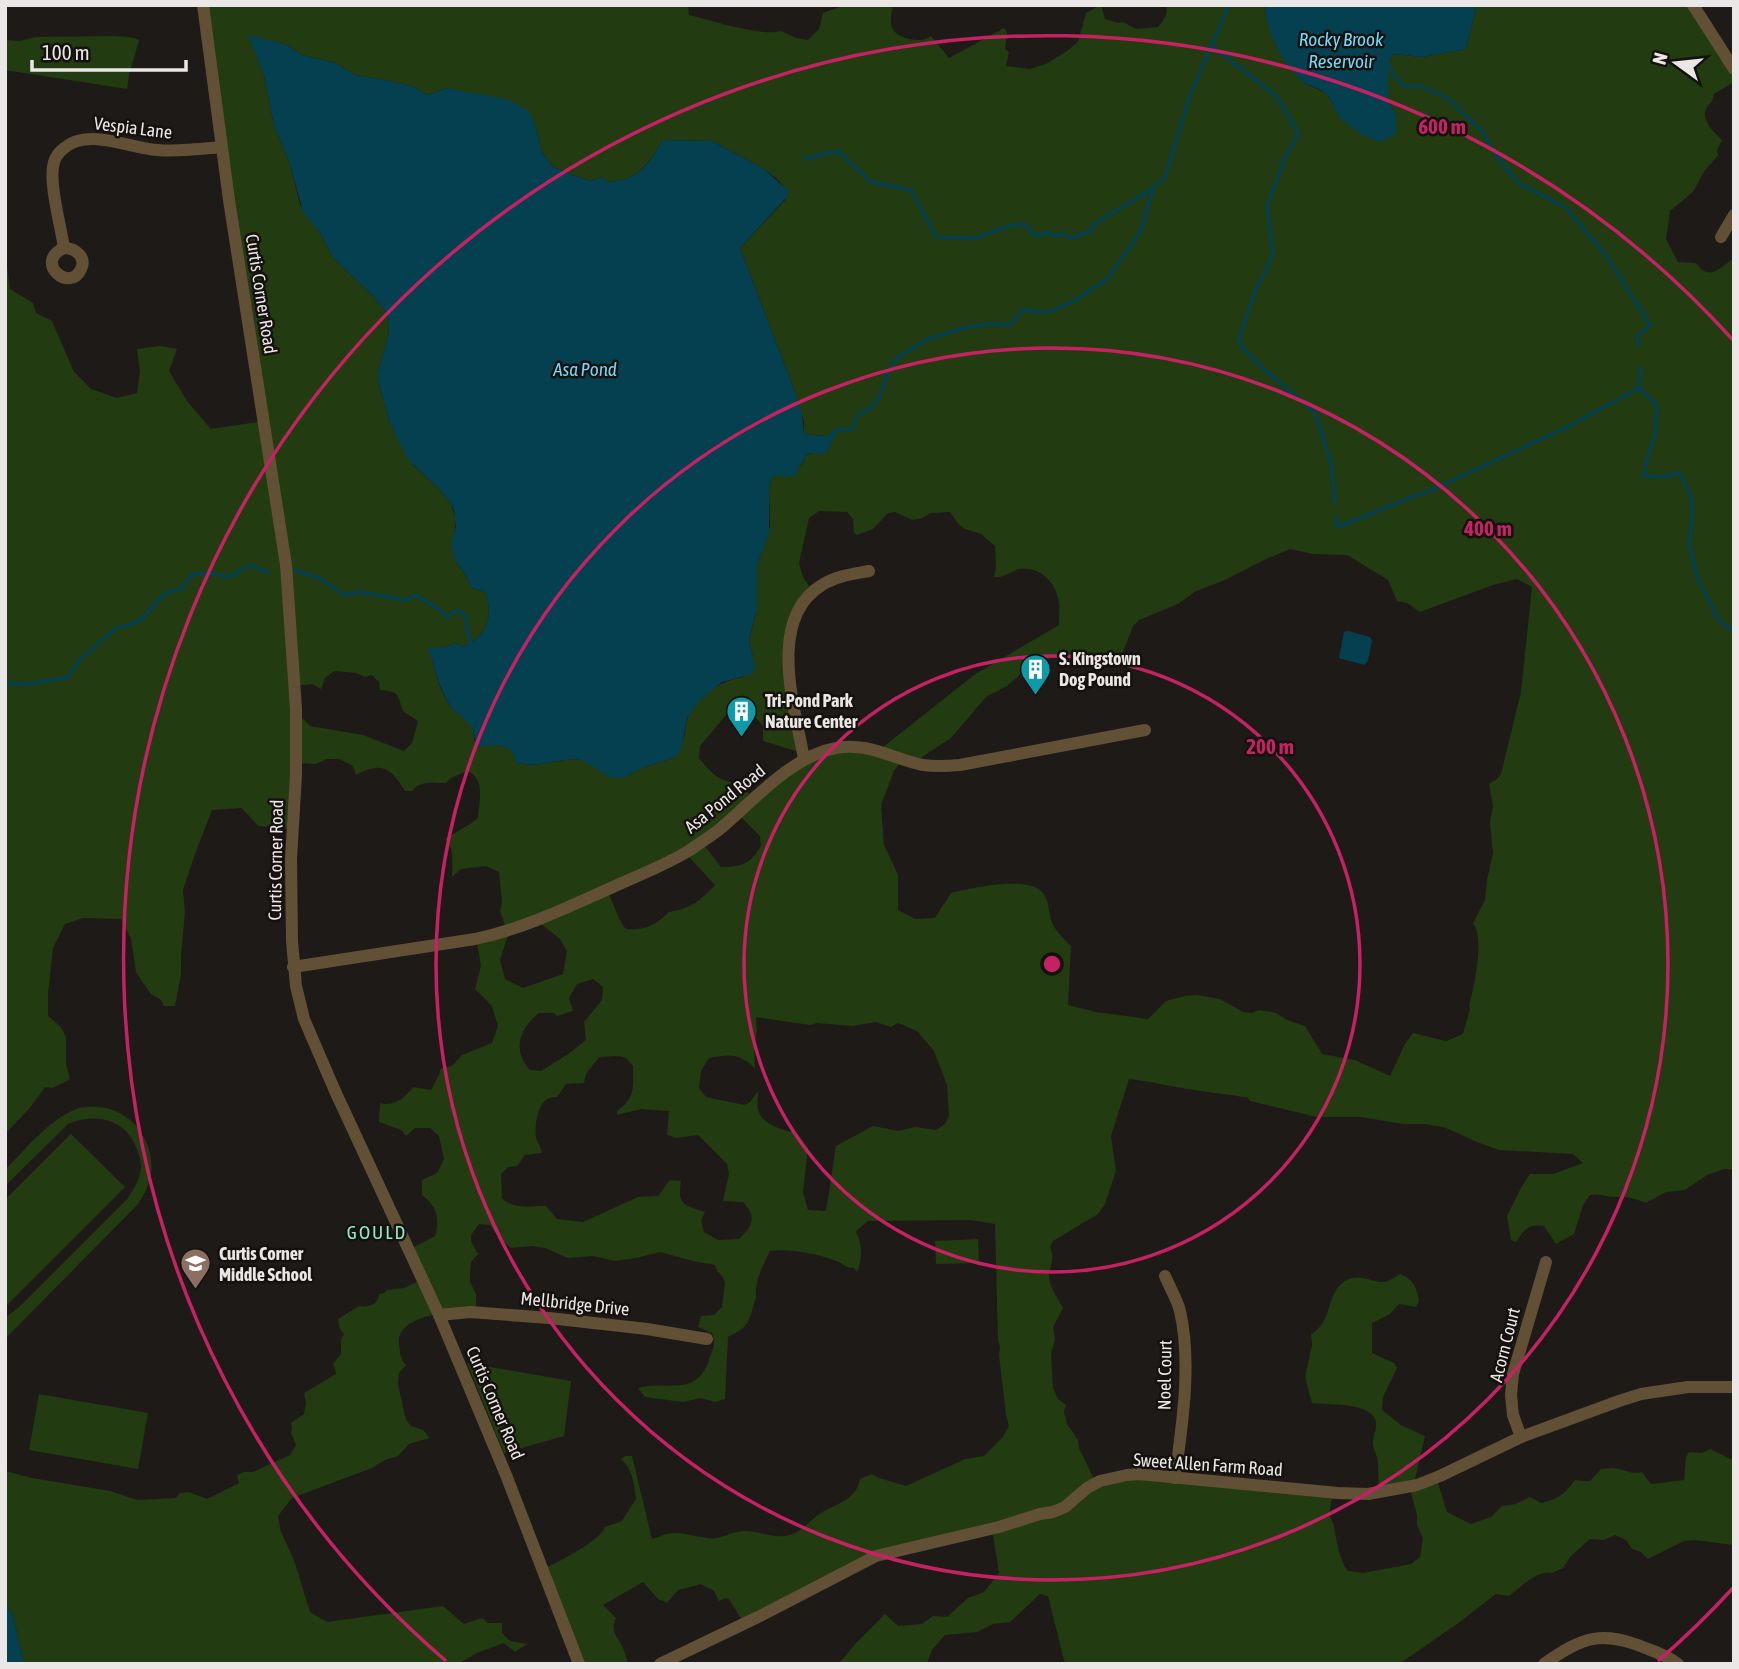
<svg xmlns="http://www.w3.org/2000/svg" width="1739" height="1669" font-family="'Asap Condensed',sans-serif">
	<rect width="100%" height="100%" fill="#1e1a18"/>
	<g fill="#223b11" fill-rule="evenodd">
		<path d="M202,5h486l1,10c21,5 74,22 92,16l15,7 12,2 11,-11 4,-16 22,-8h48c-1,7 -4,16 -1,23 5,11 30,16 39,8l18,22 55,-30 3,4 -2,17 4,3 -3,14 24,3 16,-5 21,-13 11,-9 8,-29 15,-8 4,14 13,4 5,-1 13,7 22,-2c6,-7 11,-13 7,-22h99l5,22 7,19 28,37 22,10 15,25 55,-3 -8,-15v-37l6,-9 28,3 44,-8 11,-44h216l41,67v10l-20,12c-1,10 -5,8 -8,15 -5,12 9,24 16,31l-5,10 1,6 -13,14 -12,22 -23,19 -4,28 12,23 18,1c13,19 24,5 38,-5v912l-10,-1 -17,6 -22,15 -19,2 -20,11c-12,-5 -18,-6 -31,-6 -9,0 -16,-4 -25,-2l-7,10 -9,29 -18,10 -12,-18c-16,-2 -20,4 -28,16l-5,-2 -4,-24 14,-28 9,-14h23l30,-11 -10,-9 -74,-4 -22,-8 -31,-14 -20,-4h-23l-42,-7h-44l-67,-16 -2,-3c-18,-4 -36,-5 -54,-8 -22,-3 -43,-9 -65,-11l-18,57 5,35 -11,33 -7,10 -45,27 -3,6c5,11 0,18 -1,29 0,11 9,22 14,32l-10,19 2,12 -4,15 2,34 5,11 8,6 -2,7 3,12 11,16 1,8 16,33 24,-6 214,18c-1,7 -4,16 -3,23 1,4 4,7 4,11 3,14 5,33 14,44l15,2 48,-9 9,-7 3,-19 -6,-13v-10l-7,-26 -31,1c-1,-11 0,-23 -2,-33 -2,-6 -5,-11 -4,-16 1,-8 5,-14 2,-22 -7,-17 -48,-14 -63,-16l-7,-26 7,-32 -1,-11c23,-12 14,-43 36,-54 14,-7 25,3 38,2 5,-1 11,-6 15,-8 15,7 16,12 19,27l-3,6 -17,-3 -9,10 -18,9v30l22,10 3,5 -14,29 -1,13 19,15 24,11 -11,47 22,-6 11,35 24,12 20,-7 11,-11 14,-2 14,-7 11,6c16,-3 25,-10 34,-23l6,1h9l11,-12c4,0 8,-1 12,-1 11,1 18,7 29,4l9,12 33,-4 2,-23 3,-5 13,1 8,-4 20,10h4v86l-39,-5 -11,1 -36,18 -7,-7 -9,-3 -6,-9 -11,-5 -11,5 -14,-1 -19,17 -8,12 -11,5c-16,-3 -31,14 -43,23l-13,-2 -39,30 -58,40h-334l-17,-68 -8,-2 -30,28 -17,2 -16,8 -32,3 -13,15 -5,13 -91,1 6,-4 15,-18 28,-28 13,12 24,-2 11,-8 14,1 21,-19 16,-6 15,-19 -7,-44 -89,19 -160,74 -14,-23 -3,-1 -7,3 -5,-10 -13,-7 -23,6 -11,13 -9,-4 -15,-17 -40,23 13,13c-6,12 1,19 6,28 3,5 4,12 6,18h-52l-35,-94c17,-8 57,-27 64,-43l17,-6 14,-22c-2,-15 -3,-29 -15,-40l4,-3h7l20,83c7,-2 15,-6 21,-6 13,-1 32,7 43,5 11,-2 20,-8 32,-7 14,1 27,8 42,4 14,-4 23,-19 36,-25 15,-7 31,-13 34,-31l12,-5 7,4 27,8 59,-27 19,-3 18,-18 7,-12 -3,-11 -7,-60 1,-8 -2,-7 -3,-116 -24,-4 -103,1 -12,10c6,13 7,28 1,41l-3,-4c-8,0 -9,-3 -15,-6 -18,-8 -50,-14 -69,-11 -7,14 -16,31 -14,47 -4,9 -4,21 -12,29 -4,4 -11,7 -16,10l-3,62 -10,3 -15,-4 -17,4 -38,-5 -7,-9c30,-8 58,10 71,-28 4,-12 7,-15 3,-27l-14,-6 3,-11 13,-1 8,-8 3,-25 -3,-6 -5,-5 -2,-6 -22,-4 -33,-9 -24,6 -21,3 -22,-5 -25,2 -23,-10 -13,-2 -21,2 -12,-10 -9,-13 -11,-1 -8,11v6l7,13 -7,8 -1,13v7l6,12v15c-21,2 -79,5 -77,34 1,9 1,16 7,22l-7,8 -1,11 8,36 5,6 12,4 7,8 -21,6 -11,12 -13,4 -13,8 -80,30 -14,18 3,16 13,28 16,52 17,10 116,-16 21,18 18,-6 6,5h14v10l8,8 17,3 -12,8 -11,-9 -27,10 -19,11h-434l-11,-48 -8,-14v-131l27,7 78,13 27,9 39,-2 4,-5 9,-1 18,7 32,-16 -2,-8 7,-3h9l37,-17 6,-10 -5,-12 1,-6 -1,-4 13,-9 2,-11 -2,-10 32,-19 -1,-5 -2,-5 8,-10v-14l3,-6 -4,-5 -2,-10 21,-13c9,2 20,-2 20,-12l5,-1 3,-3 17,-2 17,-8 -12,-30 26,-14c5,-17 2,-30 -13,-41v-15l15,-7 7,-14 -5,-23 -9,-8h-15l-9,8 -5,-6 -22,-8 1,-19c14,4 25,-5 33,-16l18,3 9,-17v-4l12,-3 10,-11 30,-12 6,-17 -6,-20 -17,-17 6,-23 -4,-23 31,-9 -8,-23 2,-9 -3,-30 -13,-6 -25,3 -9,8c0,-13 3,-29 -7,-38l25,-15 8,-6c1,-18 8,-39 -11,-47l-16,7 -5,5c-13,0 -26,-3 -34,8h-7c-14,-23 -23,-30 -49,-16l-3,-9 -14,-7h-13l-10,5 -21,-1 -5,66 -32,-3 -16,-18 -30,2 -17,44 -12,36 2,22 -4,44v18l-6,32h-11l-3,-6 -11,-7 -14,-21 -5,-33 -10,-20 -38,-1 -18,6 -12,24 -5,46v22l13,11 5,10v27l4,15 -17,9 -8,-1 -16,22 -24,25v-884l5,39 23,14 3,10 16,8 22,51 17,17 26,9 20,-5 3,-22 -3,-22 23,-3 17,3 -8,22 18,30 24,28 47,-7zM249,36l36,8 17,11 34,8 19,12 35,6 24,6 14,8 19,-7 89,39 5,24 12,16 36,14 14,-4 3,5c33,-1 41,-17 57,-42l49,1 52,28 13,10 8,9 1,11 -46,49 55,144 9,30v12l23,2 3,8 -3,7c-7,3 -13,0 -18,3 -4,2 -5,6 -7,10 -6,9 -17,11 -27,11l-5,7 -1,7 1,37 -5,18 -8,21v34l-2,18 -6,23 4,18 -10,19c-24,4 -48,20 -56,43 -2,6 -1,12 -3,17 -2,7 -7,14 -11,21l-29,9 -19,10 -43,-17 -10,-1 -39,6 -16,-2 -6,-14 -13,-4 -24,-4c1,-19 -8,-19 -20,-31 -15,-15 -19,-42 -25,-61l17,-2 10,-4 7,4c24,-12 30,-28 23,-54l-15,-6 -6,-13 -9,-12 -2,-27 2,-16 -6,-17 -12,-14 -25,-23 -23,-42 -12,-42v-9l10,-34 1,-13 -2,-12 -17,-20 -37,-35 -13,-25 -20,-28 -10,-41 -16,-39 -10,-50zM819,511l28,1 6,7 1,14 3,2 16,-6 15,-16 7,-1 17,8 10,-2 9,-5 19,-1 9,13 6,4 16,5 14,12 1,22 -2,9c11,1 16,-6 26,-8 21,-3 36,14 39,33 1,7 0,16 0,23l-85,50 -96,76 -44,-2 -40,20 -39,31 -16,-17c-19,0 -29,-11 -40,-25l1,-12 26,-31 12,-3 18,6 7,8v15l43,13 -16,-108 15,-40 9,-12 -11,-17 -4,-14 10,-45zM1290,549l23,5 34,1 41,25 9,21 10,2 13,9 73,-27 24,-6 15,8 -11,105 -20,82 -4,5 -8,5 4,22 -3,16 3,31 -6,27 -2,20 -12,23c12,16 1,64 -4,83l1,3 -7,25 -17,7 -33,-8 -8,11 -15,32 -35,-16 -33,-6 -17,-28 -18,-6 -11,-7 -17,-3 -7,3 -9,-1 -23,-13 -23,-4 -12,1 -19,5 -18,18 -52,-7 -28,-7 3,-59c-6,-6 -14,-14 -18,-21 -5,-10 -3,-24 -10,-32 -14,-18 -73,-5 -92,0l-16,25 -20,1 -17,-9v-35l-14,-30 -3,-40 13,-34 9,-12 13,2 35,-23 35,-41 21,-11 22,-19 28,-11h31l30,6 4,-7 11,-29 6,-6 39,-16 18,-13 29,-11 39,-20zM334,671l22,2 9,4 7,-2 7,7 1,8c19,2 17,3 23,21l15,10 -6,22 -8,8 -41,-16 -53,-9 -15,-16v-24l17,-2 9,5 4,-11zM741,817l19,19 1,10c-11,19 -20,21 -40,21l-17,-22zM689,857l26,28c-12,14 -27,25 -46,27 -13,13 -25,19 -43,17 -7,-7 -12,-25 -18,-36zM540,923l20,16 7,12 -4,23 -40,14 -18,-9 -5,-19 8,-25zM593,979l10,8 -1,13 -18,22 2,18 -18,14 -27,17 -11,-1c-18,-20 -11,-41 9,-57h15l3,3 16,-5 -4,-13 8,-14zM756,1017l54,8 7,-2 35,3 24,-4 15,5 7,-4 19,8 17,20 13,34 2,31 -4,8 -9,6 -21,-3 -17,4 -25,-5 -37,20 -10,65 -18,-1 -5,-18 5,-44 -11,-15c-14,-3 -36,-8 -39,-24 -1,-5 0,-12 0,-18l-8,11 -6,3 -38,-8 -7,-9 2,-17 8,-13c22,-4 29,-5 46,10l-1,-21 3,-16zM619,1056l7,2 7,8c0,21 3,32 -16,45v4l24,-6 28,2 -2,24 10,3 21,-3 29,29 2,10 -6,27 20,1c14,15 10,24 -4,37l-21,1 -14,-8 -3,-11 4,-9c-21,-7 -28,-7 -24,-31l-11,-1 -12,16 -20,1 -55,25 -26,-3 -11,-13c-17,0 -32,4 -44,-8l-1,-24 7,-7 9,-1 8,-11 17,-2c-1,-7 -5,-10 -6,-16 -2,-10 2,-32 10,-37 4,-3 8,-3 11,-3l9,-13 18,-1 2,-9 13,-17z"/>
		<polygon points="115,36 135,38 139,40 129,75 127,89 5,70 5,40 19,41 35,37"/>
		<path d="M82,1107c10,0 19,-1 28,2 29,9 47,41 40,70 -2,9 -7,17 -12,25l-133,135v-21l13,-10 110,-110c6,-9 12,-19 13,-30 0,-7 -2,-15 -5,-21 -12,-29 -41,-34 -68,-23l-63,62v-16c23,-23 45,-53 77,-63z"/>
		<polygon points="71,1134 125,1187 5,1307 5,1200"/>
		<polygon points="978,1239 979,1263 936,1264 935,1241"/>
		<polygon points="467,1363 571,1381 564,1436 504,1453"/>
		<polygon points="39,1394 148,1413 138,1469 29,1450"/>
	</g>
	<g fill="#04404f">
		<path d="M1265,5h212l-11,44 -44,8 -28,-3 -6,9v37l8,15v19l-17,8c-14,-6 -27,-12 -37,-23 -7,-7 -9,-17 -15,-24 -5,-7 -16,-8 -24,-13 -19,-15 -38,-52 -38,-77z"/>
		<path d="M248,35l37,9 17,11 34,8 19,12 35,6 24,6 14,8 19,-7 59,11 22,11 8,17 5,24 12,16 36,14 15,-4 2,5c33,-1 42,-17 57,-42l49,1 52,28 21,19 5,2 -4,8 -46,50 55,144 7,22 2,20 23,2 7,-6 2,4 -9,17 -5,3 -12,-1 -4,3 -12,21 -19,-2 -5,7 -1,7v45l-12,31v42l-8,33 6,27 -3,7 -30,8 -22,18 -13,18 -6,33 -8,7 -29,9 -19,10 -10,1 -7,-2 -26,-16 -10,-1 -39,6 -16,-2 -7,-14 -12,-4 -19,2c-6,-7 -3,-13 -8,-20 -5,-9 -14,-12 -20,-20 -12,-17 -16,-39 -23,-59l18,-1 10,-4 7,4c24,-12 30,-28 23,-54l-15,-6 -6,-13 -9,-12 -5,-18 5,-17 -2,-17 -4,-8 -12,-14 -30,-28 -18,-37 -12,-42v-9l10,-35 1,-12 -2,-12 -17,-20 -37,-35 -13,-25 -17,-21 -13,-48 -16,-39 -10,-50z"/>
		<polygon points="1348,631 1370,637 1372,641 1368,661 1364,665 1339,658 1344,632"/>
		<polygon points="5,1602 13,1616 24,1664 5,1664"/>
	</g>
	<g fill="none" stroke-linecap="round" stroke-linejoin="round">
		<g stroke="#04404f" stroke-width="3.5">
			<polyline points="1212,46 1276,96 1298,132 1284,160 1267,206 1273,255 1255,291 1238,343 1266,371 1315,413 1331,463 1335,502"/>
			<polyline points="1388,63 1394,75 1405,87 1421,86 1448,99 1482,131 1497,157 1517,182 1566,208 1607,257 1650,325 1637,336 1638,345"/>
			<polyline points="804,159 838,151 871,182 911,190 936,237 975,238 1009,226 1024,224 1035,236 1048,232 1053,236 1063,234 1070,238 1091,231 1093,225 1153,188"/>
			<polyline points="1641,368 1639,388 1657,405 1655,435 1647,459 1644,476 1658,477 1680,473 1691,498 1692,516 1689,544 1697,577 1718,619 1734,633"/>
			<polyline points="833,436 838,429 852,430 857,416 869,409 880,396 888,372 898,357 928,339 963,328 987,324 1010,325 1022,310 1048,312 1076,300 1107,279 1140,233 1153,188 1165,177 1190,95 1229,5"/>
			<polyline points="1336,516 1337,527 1438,487 1565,428 1639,388"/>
			<polyline points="295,570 321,579 344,595 359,592 407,600 416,595 439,609 446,617 458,610 466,616 467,624 466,630 469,634 470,644"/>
			<polyline points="5,683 28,684 68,677 78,661 115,629 140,621 165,593 181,589 193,574 210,573 229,577 249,565 268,572"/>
		</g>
		<g stroke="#625036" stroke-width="12">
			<polyline points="203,5 229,200 286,565 296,709 296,775 291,859 292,941 296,986 304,1019 335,1091 439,1315 506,1475 579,1664"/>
			<polyline points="1693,5 1734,69"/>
			<polyline points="1721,237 1734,215"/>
			<path d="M64,248c11,0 23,9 17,21 -11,25 -48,-7 -17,-21 -3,-22 -16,-66 -10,-86 1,-4 5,-10 9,-13 24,-22 65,-1 94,1 21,2 43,-1 65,-3"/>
			<path d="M804,759c-9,-51 -38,-140 18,-174 14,-9 31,-11 47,-14"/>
			<path d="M293,967l182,-28c48,-10 93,-32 138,-52 26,-12 53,-22 77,-37 10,-7 21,-14 30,-21 33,-28 72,-73 116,-81 33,-6 57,11 87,17 13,2 25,1 37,0l185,-35"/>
			<path d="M1165,1276c5,12 12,23 15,35 12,52 2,115 -5,167"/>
			<polyline points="439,1315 470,1312 549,1318 647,1329 707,1339"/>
			<polyline points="1521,1437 1513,1415 1511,1395 1513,1374 1546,1262"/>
			<polyline points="660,1664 758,1617 876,1556 999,1527 1040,1514 1053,1512 1065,1507 1087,1488 1100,1481 1127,1475 1139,1474 1338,1493 1368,1494 1417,1485 1440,1476 1521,1437 1619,1401 1641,1394 1688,1387 1734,1387"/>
			<path d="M1544,1664c40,-28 58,-34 104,-15 11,4 21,8 30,15"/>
		</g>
	</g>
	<g fill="none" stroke="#c42262" stroke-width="3.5">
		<circle cx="1052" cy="964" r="308"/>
		<circle cx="1052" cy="964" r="616"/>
		<path d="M1733 1588A924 924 0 0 1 1658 1661M446 1661A924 924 0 1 1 1733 340"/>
	</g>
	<defs>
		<symbol id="building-pin" viewBox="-11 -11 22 30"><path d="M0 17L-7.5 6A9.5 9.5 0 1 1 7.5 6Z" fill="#0f9aa8" stroke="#15110f"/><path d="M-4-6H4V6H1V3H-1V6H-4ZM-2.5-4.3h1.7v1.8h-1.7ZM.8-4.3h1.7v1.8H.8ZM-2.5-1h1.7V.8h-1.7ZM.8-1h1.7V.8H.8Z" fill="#fff"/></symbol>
		<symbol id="school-pin" viewBox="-11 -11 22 30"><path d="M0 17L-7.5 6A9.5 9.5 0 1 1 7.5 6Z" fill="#8d6e63" stroke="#15110f"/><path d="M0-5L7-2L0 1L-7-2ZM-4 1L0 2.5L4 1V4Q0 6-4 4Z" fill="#fff"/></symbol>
	</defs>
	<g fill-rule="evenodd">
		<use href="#building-pin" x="1018" y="652" width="35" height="47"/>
		<use href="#building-pin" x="724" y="694" width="35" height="47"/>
		<use href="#school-pin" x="178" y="1246" width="35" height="47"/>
	</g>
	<g text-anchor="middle" stroke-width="5" stroke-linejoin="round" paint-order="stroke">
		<g font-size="18" fill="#eae7e6" stroke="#15110f">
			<text transform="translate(133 128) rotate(7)" y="6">Vespia Lane</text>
			<text transform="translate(261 294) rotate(81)" y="6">Curtis Corner Road</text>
			<text transform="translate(725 799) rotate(-39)" y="6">Asa Pond Road</text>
			<text transform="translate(276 860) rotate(-89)" y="6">Curtis Corner Road</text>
			<text transform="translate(575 1304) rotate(6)" y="6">Mellbridge Drive</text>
			<text transform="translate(1505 1345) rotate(-76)" y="6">Acorn Court</text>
			<text transform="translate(1165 1375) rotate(-89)" y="6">Noel Court</text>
			<text transform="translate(495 1403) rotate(67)" y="6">Curtis Corner Road</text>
			<text transform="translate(1208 1465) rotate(4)" y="6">Sweet Allen Farm Road</text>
		</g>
		<g font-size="18" font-weight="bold" fill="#eae7e6" stroke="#15110f" text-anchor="start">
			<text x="1059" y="665">S. Kingstown<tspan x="1059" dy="21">Dog Pound</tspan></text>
			<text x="765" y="707">Tri-Pond Park<tspan x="765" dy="21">Nature Center</tspan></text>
			<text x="219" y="1260">Curtis Corner<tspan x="219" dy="21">Middle School</tspan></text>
		</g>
		<g font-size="19" font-style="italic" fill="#72d9f8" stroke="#15110f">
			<text x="1341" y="46">Rocky Brook<tspan x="1341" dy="22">Reservoir</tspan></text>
			<text x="585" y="376">Asa Pond</text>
		</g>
		<g font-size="19" letter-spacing="2" fill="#90eccc" stroke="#15110f">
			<text x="377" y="1239">GOULD</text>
		</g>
	</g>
	<circle cx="1052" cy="964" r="10" fill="#c42262" stroke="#15110f" stroke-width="3.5"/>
	<g font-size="21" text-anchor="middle" font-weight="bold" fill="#c42262" stroke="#15110f" stroke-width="5" stroke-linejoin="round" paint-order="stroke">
		<text x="1442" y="134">600 m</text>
		<text x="1488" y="536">400 m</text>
		<text x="1270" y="754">200 m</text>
	</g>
	<rect width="1739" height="1669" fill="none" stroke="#eae7e6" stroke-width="14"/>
	<g transform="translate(1676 63) rotate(285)" stroke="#15110f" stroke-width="5" paint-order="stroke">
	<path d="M0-5L12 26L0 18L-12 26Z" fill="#eae7e6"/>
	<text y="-10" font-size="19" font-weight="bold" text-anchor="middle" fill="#eae7e6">N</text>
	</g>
	<path d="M32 60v10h154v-10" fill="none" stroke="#eae7e6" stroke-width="3.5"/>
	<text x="42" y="60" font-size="21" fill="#eae7e6" stroke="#15110f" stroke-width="5" paint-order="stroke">100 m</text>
</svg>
